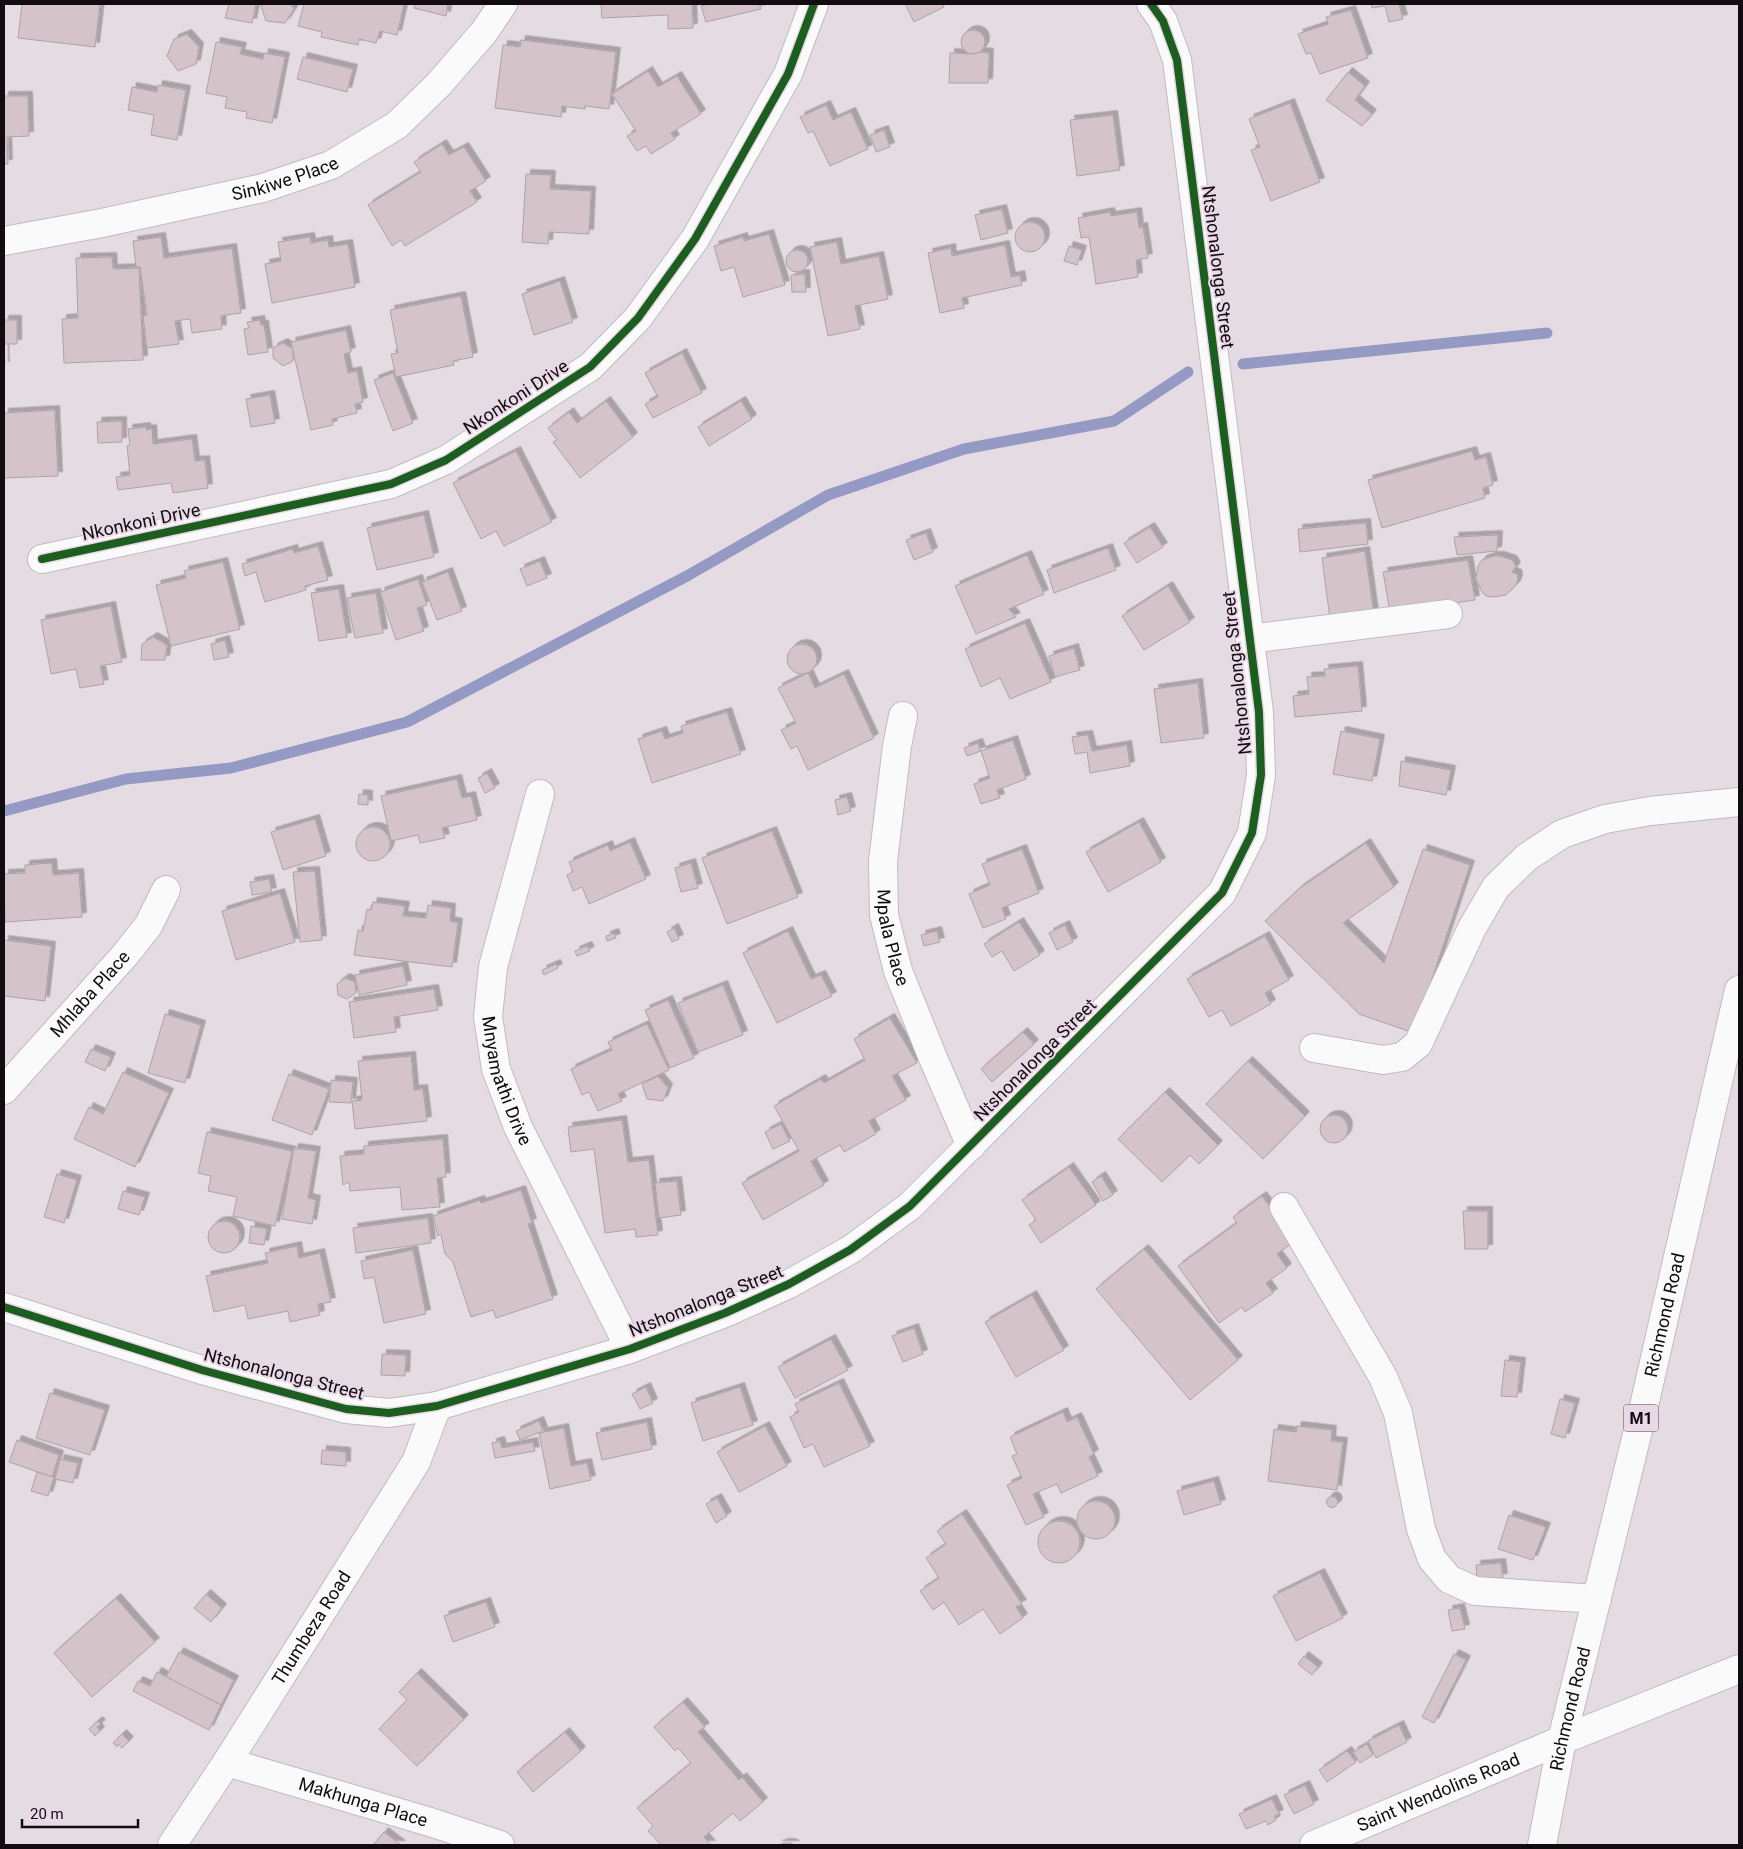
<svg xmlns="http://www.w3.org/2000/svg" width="1743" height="1849" font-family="Roboto,sans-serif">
	<defs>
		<filter id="shadow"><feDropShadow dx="4.5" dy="-4.5" stdDeviation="0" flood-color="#0004"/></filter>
	</defs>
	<rect width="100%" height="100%" fill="#e5dce3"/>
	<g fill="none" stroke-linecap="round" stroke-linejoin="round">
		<g stroke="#949ac4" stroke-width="11">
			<polyline points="1243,364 1547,333"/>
			<polyline points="4,811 126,779 231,768 407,722 687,576 828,495 964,449 1114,421 1188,372"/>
		</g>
	</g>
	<g fill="#d5c3ca" stroke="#aba3a7" filter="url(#shadow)">
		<polygon points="22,4 100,4 95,47 18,38"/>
		<polygon points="229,4 256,4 252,23 225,18"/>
		<polygon points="262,4 291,4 294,9 285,23 266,21 261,6"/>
		<polygon points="304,4 404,4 397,35 380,31 376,43 359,39 358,45 321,37 322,32 298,26"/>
		<polygon points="415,4 448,4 446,16 414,8"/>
		<polygon points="601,4 692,4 693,28 668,29 668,15 602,18"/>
		<polygon points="709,4 759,4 761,9 706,22 701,6"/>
		<polygon points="905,4 943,4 944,7 914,22"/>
		<polygon points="1371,4 1399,4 1403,19 1389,22 1385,6 1372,8"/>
		<polygon points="1351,10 1368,58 1320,74 1311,53 1306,54 1298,34 1328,24 1326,17"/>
		<circle cx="973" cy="42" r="12"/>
		<polygon points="187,34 199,47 196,64 178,71 167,56 174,39"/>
		<polygon points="521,40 616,52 609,109 585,106 585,109 562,106 561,117 495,108 503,45 520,47"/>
		<polygon points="216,42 242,47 240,54 263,59 264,53 285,57 272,123 246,118 247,112 225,108 227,97 206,93"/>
		<polygon points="980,52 989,53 988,83 949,83 950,53 972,54"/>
		<polygon points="303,57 353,69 347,92 297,79"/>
		<polygon points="648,71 658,87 677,76 701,114 671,133 675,139 651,154 646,146 637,151 627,136 636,131 612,94"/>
		<polygon points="1348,72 1365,86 1355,100 1372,114 1362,126 1326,100"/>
		<polygon points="158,85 186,90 177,140 151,135 154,115 128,110 132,87 157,92"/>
		<polygon points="4,96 28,96 29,136 7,137 8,164 4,164"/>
		<polygon points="1290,103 1320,182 1271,201 1251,150 1260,147 1249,119"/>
		<polygon points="826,105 833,120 851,112 868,149 830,166 813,131 808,133 800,117"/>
		<polygon points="1113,115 1120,170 1077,176 1070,120"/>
		<polygon points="884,130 890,147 876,152 870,135"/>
		<polygon points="442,144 449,155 464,147 486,181 470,191 477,202 405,246 401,240 392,246 368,205 421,172 414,162"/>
		<polygon points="526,174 551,175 550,189 591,191 589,234 549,232 548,244 522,242"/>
		<polygon points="1002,209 1008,233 981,240 975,215"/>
		<polygon points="1110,212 1111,216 1137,212 1139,228 1143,227 1148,258 1136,260 1138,277 1096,284 1089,237 1081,238 1078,218"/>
		<circle cx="1030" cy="237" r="15"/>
		<polygon points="769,234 785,285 743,297 734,267 721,271 714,246 743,237 744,241"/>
		<polygon points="161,237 164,258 232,248 241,313 221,316 222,329 192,333 190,319 175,321 179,344 147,348 143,316 147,315 140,267 136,267 133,241"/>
		<polygon points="310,237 311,243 328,240 329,247 348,244 355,287 272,303 265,264 281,261 278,242"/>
		<polygon points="837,242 841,264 879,256 888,299 855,306 860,329 828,336 810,247"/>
		<polygon points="1005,245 1011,277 1020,275 1022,285 962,298 964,308 940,313 928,253 951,248 952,256"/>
		<polygon points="1069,246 1082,250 1077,265 1064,261"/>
		<circle cx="797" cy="261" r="11"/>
		<polygon points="112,257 113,269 139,268 143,360 64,363 62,319 78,318 76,258"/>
		<polygon points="805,274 806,292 792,292 791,275"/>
		<polygon points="560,281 573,322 534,335 522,294"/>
		<polygon points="461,296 473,357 453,361 454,365 396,377 391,354 398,353 390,310"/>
		<polygon points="4,320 17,320 17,344 4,344 5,366 4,366"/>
		<polygon points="260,320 261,325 264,325 268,352 248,355 244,329 249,328 247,322"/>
		<polygon points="346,330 351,352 344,354 348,373 357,371 363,402 355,404 357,413 332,419 333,425 311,430 291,342"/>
		<polygon points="283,343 293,349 293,361 283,366 273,358 273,348"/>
		<polygon points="682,353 702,393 653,418 645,404 658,397 645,373"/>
		<polygon points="393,373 413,423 393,431 374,380"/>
		<polygon points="270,395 275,423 251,427 246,399"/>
		<polygon points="606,401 633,437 580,478 553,442 557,440 548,428 569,412 577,423"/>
		<polygon points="741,401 752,419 709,446 698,427"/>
		<polygon points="55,410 58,476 4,478 4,413"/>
		<polygon points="122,421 122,442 98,443 97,422"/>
		<polygon points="146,427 146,430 152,429 153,444 192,439 195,461 205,460 208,488 173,493 171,483 118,490 116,477 130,475 127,446 130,445 128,429"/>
		<polygon points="516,451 552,522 504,546 496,531 481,539 453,483"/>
		<polygon points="1472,451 1475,460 1486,457 1493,485 1483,488 1485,498 1382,528 1368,480"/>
		<polygon points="424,515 434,557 377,570 367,528"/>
		<polygon points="1366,523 1368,544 1300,552 1298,529"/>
		<polygon points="1150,527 1163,547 1137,563 1124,543"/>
		<polygon points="926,533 933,552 914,560 906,540"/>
		<polygon points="1498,535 1497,551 1457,555 1454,537"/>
		<polygon points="318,546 328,580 305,586 306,590 265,602 256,572 245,576 242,564 293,549 294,553"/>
		<polygon points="1108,548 1116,570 1054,593 1047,570"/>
		<polygon points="1365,551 1374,615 1330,619 1322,558"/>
		<polygon points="1027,555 1044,594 1009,609 1016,617 976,634 955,586"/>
		<polygon points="1494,556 1500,556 1512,560 1516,566 1512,572 1517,574 1518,579 1516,585 1506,595 1493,597 1486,596 1482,592 1476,579 1478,566 1482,560"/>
		<polygon points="1468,560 1475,600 1390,612 1383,572"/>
		<polygon points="540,561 547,578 527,586 520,569"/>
		<polygon points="223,562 240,629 171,646 156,585 186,578 184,571"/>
		<polygon points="448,572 462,611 437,620 422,582"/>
		<polygon points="418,579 427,605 417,608 424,631 396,640 380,592"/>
		<polygon points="1168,586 1190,622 1144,650 1122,616"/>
		<polygon points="339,589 347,637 319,641 311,593"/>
		<polygon points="376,593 383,633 355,638 347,598"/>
		<polygon points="111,606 122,662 100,666 104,684 80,688 76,669 51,674 41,620"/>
		<polygon points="1025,623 1051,682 1010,699 1000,678 981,687 965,649"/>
		<polygon points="153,637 167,645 165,660 141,660 142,644"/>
		<polygon points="225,640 229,657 214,660 211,644"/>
		<circle cx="802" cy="659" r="15"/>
		<polygon points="1074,648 1080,670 1055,677 1049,656"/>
		<polygon points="1358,666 1362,711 1295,717 1293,696 1309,694 1307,677 1325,676 1324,669"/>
		<polygon points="808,673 815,688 844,674 874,738 808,770 797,746 791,749 781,730 796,723 778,688"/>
		<polygon points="1198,683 1204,738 1161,743 1154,689"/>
		<polygon points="727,712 741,754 652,783 638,739 662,731 665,739 683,733 681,726"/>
		<polygon points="1341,731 1380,739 1372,781 1333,774"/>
		<polygon points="1088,735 1092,751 1127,745 1130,766 1090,773 1087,752 1075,754 1072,737"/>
		<polygon points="1013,740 1026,779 997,790 1000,798 981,804 974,784 990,778 981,751"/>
		<polygon points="978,743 981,751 967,756 964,748"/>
		<polygon points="1401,761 1451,770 1446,795 1399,786"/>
		<polygon points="487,773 495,788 485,793 478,778"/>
		<polygon points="457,779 462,798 471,796 477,820 442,828 445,838 420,843 418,835 391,841 381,796"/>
		<polygon points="359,794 368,795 368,805 358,804"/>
		<polygon points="847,797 851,811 838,815 835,800"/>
		<polygon points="315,819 326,856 283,870 271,832"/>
		<polygon points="1139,822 1161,862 1108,892 1086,852"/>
		<circle cx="373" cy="844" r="17"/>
		<polygon points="772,831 798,897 727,924 702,858"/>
		<polygon points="630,842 646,879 589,904 582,887 573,891 567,875 573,872 569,862 608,845 610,851"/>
		<polygon points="1366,843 1394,887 1343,923 1384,963 1423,849 1470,865 1414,1033 1359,1014 1265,921 1300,888"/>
		<polygon points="1022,849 1039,893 1002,908 1006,919 983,928 969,894 990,885 982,864"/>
		<polygon points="52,863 53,875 79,873 82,917 5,922 4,874 25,873 25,865"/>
		<polygon points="691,863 698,888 681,892 675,868"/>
		<polygon points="315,871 322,940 300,942 293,872"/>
		<polygon points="269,879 272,892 252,895 250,882"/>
		<polygon points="280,893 295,942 236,960 222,911"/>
		<polygon points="373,902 405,906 403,916 426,918 428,905 451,908 450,921 458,923 452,967 354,955 358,930 363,931 367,909 371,910"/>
		<polygon points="1019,922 1040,955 1014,971 1002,951 992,957 984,944"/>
		<polygon points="1065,925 1073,942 1057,950 1049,933"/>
		<polygon points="674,928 679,939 672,942 667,932"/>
		<polygon points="788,931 811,979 821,975 832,996 777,1023 743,953"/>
		<polygon points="937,931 940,942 924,946 921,935"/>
		<polygon points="614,933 616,938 607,941 606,936"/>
		<polygon points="1265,936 1289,980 1265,993 1271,1004 1231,1026 1222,1010 1209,1017 1187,979"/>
		<polygon points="4,940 51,946 45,1001 4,996"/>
		<polygon points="587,946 590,951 577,956 575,951"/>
		<polygon points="556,964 558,968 544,975 542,970"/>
		<polygon points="403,966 407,985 359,995 355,975"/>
		<polygon points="345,978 355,982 356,993 347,999 338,995 337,984"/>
		<polygon points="723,985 743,1035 698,1052 678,1003"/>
		<polygon points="434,989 438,1010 394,1017 396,1032 354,1038 349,1002"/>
		<polygon points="668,1000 694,1058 670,1068 645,1010"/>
		<polygon points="165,1014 201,1025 185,1083 148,1073"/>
		<polygon points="890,1018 917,1063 892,1076 906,1100 869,1121 876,1134 844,1152 840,1145 811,1161 824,1185 763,1220 742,1183 799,1151 774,1106 821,1079 824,1083 865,1060 854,1039"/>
		<polygon points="647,1024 669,1070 618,1094 622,1101 598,1111 589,1092 582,1095 571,1069 612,1050 608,1042"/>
		<polygon points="1023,1032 1034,1044 992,1082 981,1069"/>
		<polygon points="91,1049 111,1057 105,1071 85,1062"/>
		<polygon points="411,1056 414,1090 423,1089 427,1121 355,1129 352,1101 362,1100 358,1061"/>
		<polygon points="1248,1061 1305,1116 1263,1159 1206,1104"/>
		<polygon points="123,1072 169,1093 135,1167 74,1139 89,1107 103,1114"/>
		<polygon points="289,1074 329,1089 312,1135 272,1120"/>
		<polygon points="658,1076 668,1088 663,1101 647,1099 642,1084"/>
		<polygon points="331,1080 353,1082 351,1103 329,1102"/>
		<polygon points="1165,1092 1218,1145 1199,1164 1190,1155 1162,1182 1118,1139"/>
		<circle cx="1334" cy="1129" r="14"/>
		<polygon points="622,1120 628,1162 649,1160 658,1235 636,1237 635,1229 605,1233 594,1149 571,1152 568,1127"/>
		<polygon points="781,1124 790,1141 773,1149 765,1132"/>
		<polygon points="207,1132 292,1151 275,1226 233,1216 237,1197 208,1191 211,1176 198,1173"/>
		<polygon points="443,1139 446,1177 437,1178 440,1207 402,1210 400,1187 350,1191 349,1182 343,1185 340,1156 364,1154 364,1146"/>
		<polygon points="294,1148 316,1151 308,1198 316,1200 312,1224 282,1219"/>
		<polygon points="1069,1167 1096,1205 1041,1243 1029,1225 1036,1220 1022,1200"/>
		<polygon points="57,1174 77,1180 64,1223 44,1217"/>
		<polygon points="1101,1176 1113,1195 1103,1201 1092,1182"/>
		<polygon points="677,1181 681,1215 659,1218 655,1183"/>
		<polygon points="521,1190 532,1223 528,1224 553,1299 496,1318 493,1310 471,1317 453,1262 445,1254 441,1234 438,1236 433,1216 480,1200 481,1203"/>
		<polygon points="123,1191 145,1197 139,1215 118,1209"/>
		<polygon points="1262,1196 1295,1241 1277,1254 1287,1268 1266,1283 1273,1293 1245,1312 1242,1307 1219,1323 1178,1266 1237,1223 1233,1217"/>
		<polygon points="1463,1211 1488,1211 1488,1249 1465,1249"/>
		<polygon points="428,1218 431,1243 356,1253 353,1228"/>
		<circle cx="224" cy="1237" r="16"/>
		<polygon points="251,1226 267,1229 264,1245 249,1243"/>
		<polygon points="297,1246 299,1258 320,1253 331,1302 318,1304 320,1315 290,1322 288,1311 248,1319 245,1305 214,1312 206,1276 268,1263 265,1253"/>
		<polygon points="1144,1249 1238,1360 1190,1400 1096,1289"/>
		<polygon points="413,1250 426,1314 384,1323 374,1277 364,1279 361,1261"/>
		<polygon points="1032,1295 1064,1350 1016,1377 985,1322"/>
		<polygon points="914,1328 923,1354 903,1362 892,1336"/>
		<polygon points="831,1339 848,1370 795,1398 778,1367"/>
		<polygon points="382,1354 406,1355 405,1376 381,1375"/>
		<polygon points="1505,1360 1521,1362 1517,1397 1501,1396"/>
		<polygon points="839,1383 870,1446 824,1467 813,1444 804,1448 790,1417 799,1412 795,1404"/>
		<polygon points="646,1387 653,1403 640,1409 632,1394"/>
		<polygon points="740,1387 753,1425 703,1441 691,1403"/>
		<polygon points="50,1393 105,1410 90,1455 36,1438"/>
		<polygon points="1560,1399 1575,1403 1565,1438 1551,1434"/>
		<polygon points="1063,1412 1067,1422 1077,1417 1094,1454 1089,1457 1098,1476 1061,1493 1057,1484 1033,1494 1044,1517 1026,1525 1007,1485 1022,1478 1012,1456 1017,1454 1010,1437"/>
		<polygon points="539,1421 543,1431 520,1440 516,1431"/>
		<polygon points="647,1422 652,1449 602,1460 596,1433"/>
		<polygon points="765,1426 787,1466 739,1492 717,1452"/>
		<polygon points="1297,1426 1332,1430 1331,1441 1343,1442 1337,1490 1268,1481 1274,1429 1296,1432"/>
		<polygon points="564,1428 571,1466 587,1463 591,1480 550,1489 539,1433"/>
		<polygon points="17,1440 59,1455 52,1477 9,1462"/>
		<polygon points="500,1441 502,1448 533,1442 535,1451 495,1458 492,1443"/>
		<polygon points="322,1450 346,1452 346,1466 321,1464"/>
		<polygon points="60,1459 78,1463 73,1483 55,1479"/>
		<polygon points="37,1472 54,1477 48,1496 31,1491"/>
		<polygon points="1214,1481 1221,1504 1184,1515 1177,1491"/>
		<circle cx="1332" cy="1502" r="5.5"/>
		<polygon points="717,1498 727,1516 716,1523 706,1504"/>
		<circle cx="1096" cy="1520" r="19"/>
		<polygon points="962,1514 1022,1604 1016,1607 1023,1618 1000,1634 983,1609 959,1625 944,1602 933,1610 920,1591 939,1578 926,1558 946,1544 937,1531"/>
		<polygon points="1509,1515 1546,1527 1533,1560 1498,1549"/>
		<circle cx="1059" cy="1542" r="21"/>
		<polygon points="1501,1563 1503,1578 1477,1579 1476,1565"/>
		<polygon points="1320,1573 1343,1618 1296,1641 1273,1596"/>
		<polygon points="206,1594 222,1608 211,1622 194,1608"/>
		<polygon points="116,1598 155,1642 92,1697 54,1653"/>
		<polygon points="486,1602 495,1627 453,1642 444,1616"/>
		<polygon points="1460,1608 1465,1629 1452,1631 1448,1610"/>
		<polygon points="179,1652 234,1680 221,1705 166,1677"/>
		<polygon points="1454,1654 1466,1660 1434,1723 1422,1717"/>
		<polygon points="1304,1656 1318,1667 1312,1675 1298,1664"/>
		<polygon points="157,1672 221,1705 209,1730 133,1691 138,1681 150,1686"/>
		<polygon points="417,1673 464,1719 417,1766 379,1729 407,1700 399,1692"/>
		<polygon points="683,1702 705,1727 698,1732 739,1780 742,1777 763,1802 740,1821 733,1813 704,1837 711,1845 661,1845 648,1831 653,1826 637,1808 691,1763 678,1748 675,1751 654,1727"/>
		<polygon points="98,1721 101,1724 97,1727 100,1731 95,1736 89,1729"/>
		<polygon points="1399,1725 1407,1742 1376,1758 1368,1741"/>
		<polygon points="565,1732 581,1751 533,1792 517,1772"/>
		<polygon points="122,1734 129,1741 122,1748 118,1744 117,1747 113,1743"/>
		<polygon points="1367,1744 1373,1755 1360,1763 1353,1752"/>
		<polygon points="1347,1751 1356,1762 1327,1782 1319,1770"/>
		<polygon points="1305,1785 1314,1804 1294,1814 1284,1795"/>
		<polygon points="1272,1799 1279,1814 1274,1816 1276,1820 1268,1825 1266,1821 1246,1829 1239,1814"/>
		<polygon points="384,1832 401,1845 373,1845"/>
		<polygon points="784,1843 790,1843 795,1845 778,1845"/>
	</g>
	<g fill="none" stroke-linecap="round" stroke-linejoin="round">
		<defs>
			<g id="minor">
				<path id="s1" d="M4,241l98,-18 161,-35 68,-23 66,-40 42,-41 45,-52 19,-28"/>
				<polyline points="42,559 391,484 446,460 590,367 638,318 695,239 788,74 814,4"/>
				<polyline points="1250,639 1448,614"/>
				<path id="s2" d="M903,716l-6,30 -14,115 1,54 14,56 35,87 38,88"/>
				<path id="s3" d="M540,794l-47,173 -5,50 8,52 22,58 112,222"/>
				<polyline points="1314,1048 1383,1060 1402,1057 1418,1044 1472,928 1496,887 1527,857 1562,834 1605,819 1650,811 1739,802"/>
				<path id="s4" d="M4,1090l121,-135 23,-29 18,-36"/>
				<polyline points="1284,1207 1383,1377 1398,1413 1421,1529 1432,1559 1449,1579 1475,1591 1597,1599"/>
				<polyline points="4,1307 202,1370 346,1409 389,1413 437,1406 630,1349 725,1313 789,1284 850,1250 910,1206 1222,893 1252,833 1261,775 1259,712 1177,60 1163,21 1151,4"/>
				<path id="s5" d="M227,1762l203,60 70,23"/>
				<path id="s6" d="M172,1845l55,-83 189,-300 21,-56"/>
				<path id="s7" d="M1314,1845l248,-105 177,-71"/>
			</g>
			<g id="highway">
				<path id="s8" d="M1542,1845l20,-105 82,-334 95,-416"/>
			</g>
		</defs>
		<use href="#minor" stroke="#c1bac0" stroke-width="30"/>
		<use href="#highway" stroke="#c1bac0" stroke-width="30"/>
		<use href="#minor" stroke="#fbfafb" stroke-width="28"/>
		<use href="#highway" stroke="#fbfafb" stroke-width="28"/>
		<defs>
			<g id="cycleway">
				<polyline points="42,559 391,484 446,460 590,367 638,318 695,239 788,74 814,4"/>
				<polyline points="4,1307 202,1370 346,1409 389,1413 437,1406 630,1349 725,1313 789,1284 850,1250 910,1206 1222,893 1252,833 1261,775 1259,712 1177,60 1163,21 1151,4"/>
			</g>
		</defs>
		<use href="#cycleway" stroke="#e9d8e6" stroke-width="11"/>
		<use href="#cycleway" stroke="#1b5e20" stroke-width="8"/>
	</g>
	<g text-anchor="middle" stroke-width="4" stroke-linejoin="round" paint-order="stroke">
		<rect fill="#e9d8e6" stroke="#524951" stroke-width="1" x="1623.5" y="1404.5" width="35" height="27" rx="4"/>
		<g font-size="16" font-weight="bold" fill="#120c11">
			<text x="1641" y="1424">M1</text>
		</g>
		<g font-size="18" fill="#120c11" stroke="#e9d8e6">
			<text dy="6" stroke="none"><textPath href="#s1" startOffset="288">Sinkiwe Place</textPath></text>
			<text transform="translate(1218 267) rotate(83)" y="6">Ntshonalonga Street</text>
			<text transform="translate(516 397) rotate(-33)" y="6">Nkonkoni Drive</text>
			<text transform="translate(141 522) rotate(-12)" y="6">Nkonkoni Drive</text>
			<text transform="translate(1237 673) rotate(-96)" y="6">Ntshonalonga Street</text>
			<text dy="6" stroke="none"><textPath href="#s2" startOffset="224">Mpala Place</textPath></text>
			<text dy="6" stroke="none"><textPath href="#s4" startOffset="129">Mhlaba Place</textPath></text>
			<text transform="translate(1035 1060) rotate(-45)" y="6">Ntshonalonga Street</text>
			<text dy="6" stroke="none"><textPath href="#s3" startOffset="296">Mnyamathi Drive</textPath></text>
			<text transform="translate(706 1301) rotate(-22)" y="6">Ntshonalonga Street</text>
			<text dy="6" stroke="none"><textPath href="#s8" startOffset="544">Richmond Road</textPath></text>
			<text transform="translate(284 1374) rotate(14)" y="6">Ntshonalonga Street</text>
			<text dy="6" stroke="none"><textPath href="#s6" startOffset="258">Thumbeza Road</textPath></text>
			<text dy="6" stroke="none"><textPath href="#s8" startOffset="139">Richmond Road</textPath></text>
			<text dy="6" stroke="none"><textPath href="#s7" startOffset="135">Saint Wendolins Road</textPath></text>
			<text dy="6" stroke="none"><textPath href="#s5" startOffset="142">Makhunga Place</textPath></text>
		</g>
	</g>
	<rect width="1743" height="1849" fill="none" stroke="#120c11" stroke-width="10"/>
	<path d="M22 1819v8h116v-8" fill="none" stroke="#120c11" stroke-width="2.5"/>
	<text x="30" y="1819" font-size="15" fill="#120c11" stroke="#e9d8e6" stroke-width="4" paint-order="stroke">20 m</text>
</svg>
